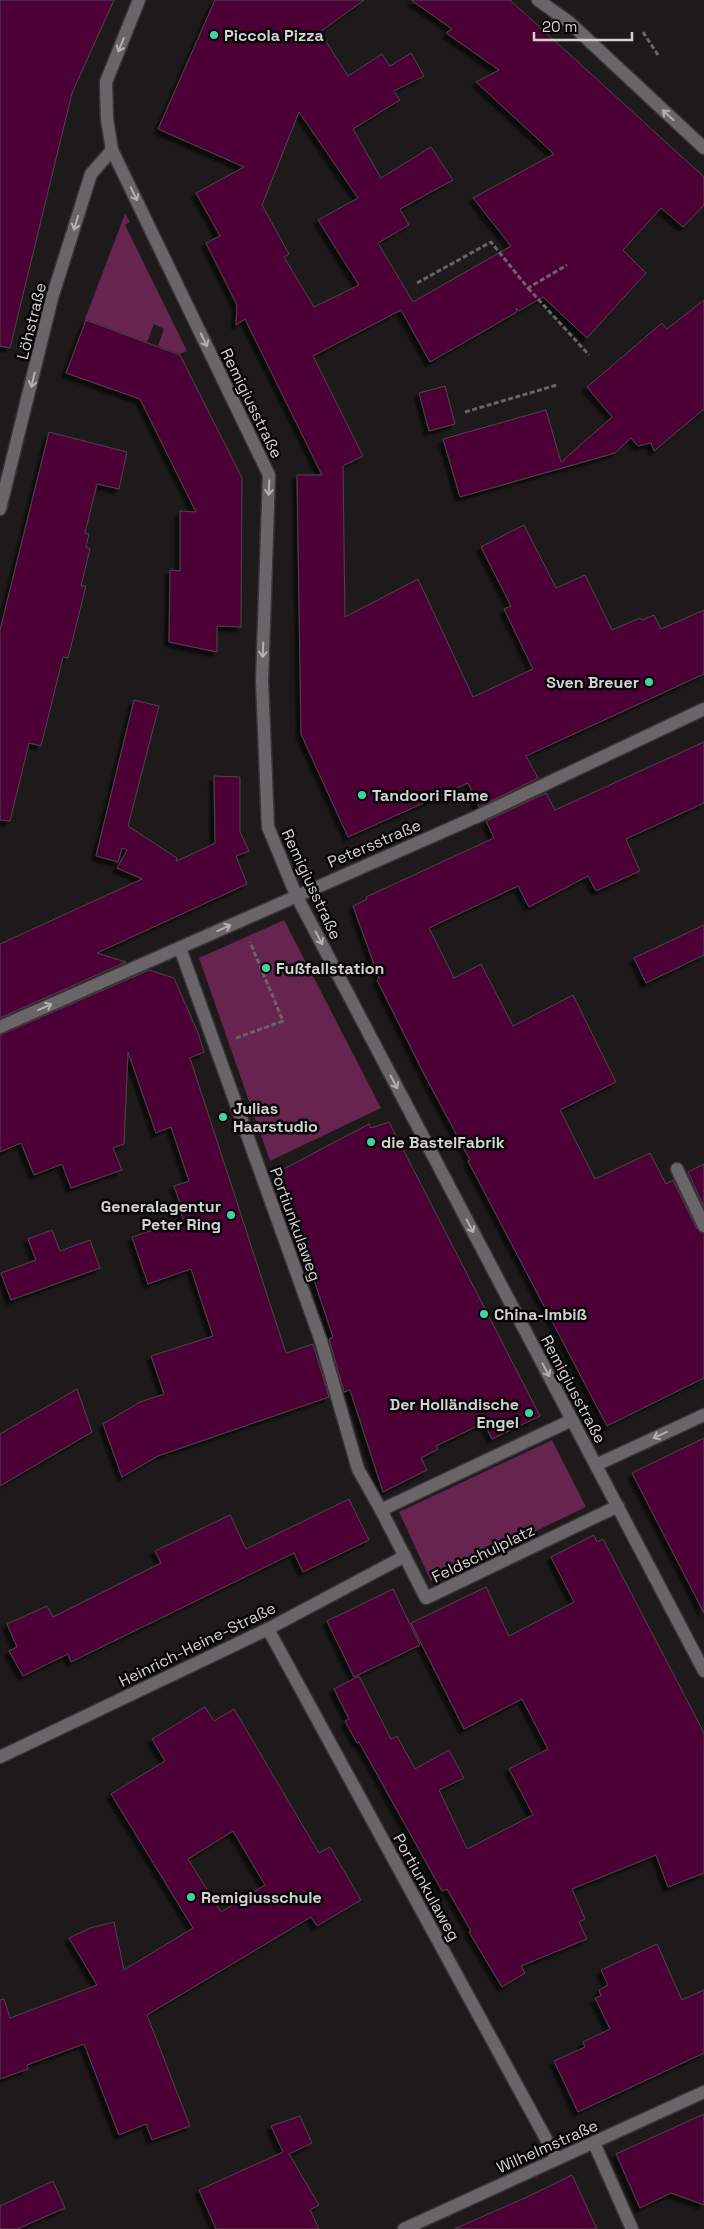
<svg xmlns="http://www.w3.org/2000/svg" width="704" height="2229" font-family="'Space Grotesk',sans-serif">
	<defs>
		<filter id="shadow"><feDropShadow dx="-4.5" dy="4.5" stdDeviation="1" flood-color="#0009"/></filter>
	</defs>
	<rect width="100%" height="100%" fill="#1e1a1c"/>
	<g fill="#67244e">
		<polygon points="125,214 130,222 125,225 187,351 180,354 158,346 164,329 154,324 147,342 85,319"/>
		<polygon points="284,920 381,1108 270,1161 199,958"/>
		<polygon points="552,1440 586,1507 431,1581 399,1512"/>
	</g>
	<g fill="#4e0536" stroke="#4b4648" fill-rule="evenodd" filter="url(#shadow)">
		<polygon points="0,0 114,0 72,93 10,348 0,346"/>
		<path d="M215,0h149l-44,32 28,44 34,-22 8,12 21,-13 13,23 -30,15 6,9 -47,29 28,49 50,-31 22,33 -53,29 9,16 -31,18 35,59 98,-56 -38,-48 81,-44 -78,-72 23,-12 -53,-37 6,-4 -41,-29h99l194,177v28l-21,22 -22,-19 -38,42 23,23 -59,65 -44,-41 -24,14 -3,-3 1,4 -87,50 -29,-52 -88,46 50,100 -20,10 2,151 73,-38 55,118 60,-28 -29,-60 7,-3 -30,-59 43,-22 32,63 29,-13 27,55 28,-12 2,2 12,-5 7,14 43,-19v64l-178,82 12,22 -59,29 -11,-24 -120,54 -47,-103 -4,-259h25l-77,-156 -9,6 1,-20 -31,-62 14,-7 -24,-43 48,-26 -86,-38zM299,112l59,86 -40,22 41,65 -45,22 -30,-50 5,-3 -27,-49z"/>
		<polygon points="704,300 704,409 654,451 651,443 638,446 631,438 615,453 460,497 443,439 546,410 561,462 612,417 587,387 662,323 667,329"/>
		<polygon points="86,320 180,355 242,478 241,627 217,626 217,652 169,642 170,570 180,571 180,511 196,512 140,399 66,373"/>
		<polygon points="445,386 455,424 429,431 419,393"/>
		<polygon points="49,432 127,452 119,489 97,484 85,533 89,534 86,547 90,549 81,586 86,586 68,658 63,657 41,746 29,743 10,821 0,820 0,630"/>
		<polygon points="134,700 159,706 128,826 177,858 176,861 190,855 215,843 214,776 240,777 240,832 249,851 236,856 247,884 97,953 126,962 0,1018 0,944 142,879 117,868 127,850 122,848 118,862 96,856"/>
		<polygon points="704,742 704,803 626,839 640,871 596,891 588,876 529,907 518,886 429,928 454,978 481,964 513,1026 573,995 616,1082 560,1110 595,1179 650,1153 666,1184 673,1180 697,1229 704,1234 704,1378 607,1426 468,1161 470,1160 424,1074 377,980 379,978 353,906 367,899 366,897 494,838 486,821 546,793 555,810"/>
		<polygon points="704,925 704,955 646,983 634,958"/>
		<polygon points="149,970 174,978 198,1033 204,1052 190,1058 286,1353 313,1344 329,1397 158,1456 122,1477 103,1424 140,1402 164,1394 151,1356 213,1336 191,1269 148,1284 132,1237 183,1220 181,1212 183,1212 174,1186 189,1181 171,1127 156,1133 128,1052 124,1144 113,1148 122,1170 71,1188 62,1164 34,1175 21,1143 0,1152 0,1035"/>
		<polygon points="389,1122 540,1416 492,1439 484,1423 436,1446 438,1449 421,1458 427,1470 383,1492 350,1390 344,1392 329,1339 333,1337 288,1202 293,1200 278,1172 369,1124 371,1128"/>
		<polygon points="704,1164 704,1207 688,1172"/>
		<polygon points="52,1230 60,1251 90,1240 100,1268 11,1300 1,1273 36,1260 28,1239"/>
		<polygon points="77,1389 92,1432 0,1486 0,1434"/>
		<polygon points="704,1438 704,1613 632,1473"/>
		<polygon points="349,1499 369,1540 303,1572 294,1553 71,1662 68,1654 23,1676 9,1651 17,1647 7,1624 47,1606 53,1617 161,1563 155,1551 230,1515 246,1549"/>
		<polygon points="594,1535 597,1542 603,1539 704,1733 704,1873 668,1887 656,1855 572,1889 585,1919 579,1922 587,1939 521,1966 525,1973 502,1987 469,1932 471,1931 447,1889 442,1891 359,1742 357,1743 345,1721 349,1719 334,1689 359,1676 391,1739 397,1736 415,1769 449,1750 464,1778 439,1790 467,1849 533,1815 509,1769 548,1749 522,1699 464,1729 411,1623 486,1587 509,1636 574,1602 551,1557"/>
		<polygon points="393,1589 420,1645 354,1677 327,1621"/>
		<path d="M205,1707l9,14 20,-12 85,144 11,-6 31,53 -44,26 -6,-9 -164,98 43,111 -38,14 -6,-16 -27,11 -35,-91 -57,21 1,4 -28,10v-79l4,-1 6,19 87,-33 -28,-47 21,-10 24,-6 10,48 69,-42 -82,-134 54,-33 -13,-22zM233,1831l32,54 -44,27 -33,-53z"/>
		<polygon points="657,1944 682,2000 704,1990 704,2053 578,2112 554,2061 585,2047 583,2042 610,2029 595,1998 601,1996 599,1990 608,1985 601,1970"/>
		<polygon points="704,2114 704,2205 671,2193 640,2208 616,2154"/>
		<polygon points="300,2116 312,2143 289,2154 319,2205 310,2210 319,2229 216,2229 199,2190 283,2152 271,2126"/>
		<polygon points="572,2175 597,2229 454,2229 527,2197"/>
		<polygon points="53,2181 65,2208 17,2229 0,2229 0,2206"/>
	</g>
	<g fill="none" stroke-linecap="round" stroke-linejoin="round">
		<defs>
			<g id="minor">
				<polyline points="139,0 106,82 107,119 112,150 269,475 262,681 268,827 296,895 704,1671"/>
				<polyline points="538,0 569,22 704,148"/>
				<polyline points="0,509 52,298 91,174 112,150"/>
				<polyline points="180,948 321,1341 358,1469 381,1510"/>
				<polyline points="0,1027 476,817 704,709"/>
				<polyline points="677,1169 704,1226"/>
				<polyline points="572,1420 381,1510 426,1598 618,1506"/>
				<polyline points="596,1465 704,1415"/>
				<polyline points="268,1629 557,2159"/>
				<polyline points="0,1757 268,1629 405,1556"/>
				<polyline points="594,2143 632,2229"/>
				<polyline points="404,2229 704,2092"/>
			</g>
		</defs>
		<use href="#minor" stroke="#393638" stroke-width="15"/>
		<g stroke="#696567" stroke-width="3" stroke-dasharray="5 2.5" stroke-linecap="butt">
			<polyline points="643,32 658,55"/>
			<polyline points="417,283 491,242 528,288 567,265"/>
			<polyline points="528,288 589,355"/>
			<polyline points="465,412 557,385"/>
			<polyline points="236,1038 283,1021 250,942"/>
		</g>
		<use href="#minor" stroke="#6a6568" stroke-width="12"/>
	</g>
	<defs><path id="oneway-shaft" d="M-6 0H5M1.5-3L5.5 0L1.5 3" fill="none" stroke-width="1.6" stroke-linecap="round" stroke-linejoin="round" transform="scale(1.25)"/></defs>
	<g stroke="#b4b1b3">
		<use href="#oneway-shaft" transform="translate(121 45) rotate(112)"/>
		<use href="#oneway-shaft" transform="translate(668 115) rotate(-137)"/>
		<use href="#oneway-shaft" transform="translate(134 194) rotate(64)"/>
		<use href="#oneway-shaft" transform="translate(76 223) rotate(107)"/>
		<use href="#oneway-shaft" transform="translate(204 340) rotate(64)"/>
		<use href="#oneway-shaft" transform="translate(33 380) rotate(103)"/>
		<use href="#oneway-shaft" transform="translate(269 488) rotate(92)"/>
		<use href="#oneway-shaft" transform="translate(263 650) rotate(92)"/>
		<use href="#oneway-shaft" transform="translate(224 928) rotate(-24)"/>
		<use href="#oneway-shaft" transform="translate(319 938) rotate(62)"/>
		<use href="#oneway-shaft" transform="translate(45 1007) rotate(-24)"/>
		<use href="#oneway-shaft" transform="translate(394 1082) rotate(62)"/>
		<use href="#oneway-shaft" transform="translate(470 1226) rotate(62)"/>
		<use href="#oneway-shaft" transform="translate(546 1370) rotate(62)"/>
		<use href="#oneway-shaft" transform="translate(660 1435) rotate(155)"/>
	</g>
	<g fill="#40d4a1" stroke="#070606" stroke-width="2">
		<circle cx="214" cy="35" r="5"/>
		<circle cx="649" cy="682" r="5"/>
		<circle cx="362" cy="795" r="5"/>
		<circle cx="266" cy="968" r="5"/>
		<circle cx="223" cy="1117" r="5"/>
		<circle cx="371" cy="1142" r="5"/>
		<circle cx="231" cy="1215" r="5"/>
		<circle cx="484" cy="1314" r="5"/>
		<circle cx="529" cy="1413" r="5"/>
		<circle cx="191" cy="1897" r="5"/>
	</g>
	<g text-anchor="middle" stroke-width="5" stroke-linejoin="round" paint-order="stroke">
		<g font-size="16" font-weight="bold" fill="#d4d1d3" stroke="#070606" text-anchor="start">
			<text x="224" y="41">Piccola Pizza</text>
			<text x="639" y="688" text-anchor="end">Sven Breuer</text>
			<text x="372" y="801">Tandoori Flame</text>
			<text x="276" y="974">Fußfallstation</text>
			<text x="233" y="1114">Julias<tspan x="233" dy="18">Haarstudio</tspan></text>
			<text x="381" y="1148">die BastelFabrik</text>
			<text x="221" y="1212" text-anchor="end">Generalagentur<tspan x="221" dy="18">Peter Ring</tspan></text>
			<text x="494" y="1320">China-Imbiß</text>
			<text x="519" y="1410" text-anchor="end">Der Holländische<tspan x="519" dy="18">Engel</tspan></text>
			<text x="201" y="1903">Remigiusschule</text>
		</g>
		<g font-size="16" fill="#d4d1d3" stroke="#070606">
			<text transform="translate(31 321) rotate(-76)" y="6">Löhstraße</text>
			<text transform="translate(252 403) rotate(64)" y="6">Remigiusstraße</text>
			<text transform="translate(374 843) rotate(-23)" y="6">Petersstraße</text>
			<text transform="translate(312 884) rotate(65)" y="6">Remigiusstraße</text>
			<text transform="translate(296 1224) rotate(70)" y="6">Portiunkulaweg</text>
			<text transform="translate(574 1389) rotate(62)" y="6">Remigiusstraße</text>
			<text transform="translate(483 1553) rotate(-26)" y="6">Feldschulplatz</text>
			<text transform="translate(197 1644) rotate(-26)" y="6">Heinrich-Heine-Straße</text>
			<text transform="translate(427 1887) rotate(61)" y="6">Portiunkulaweg</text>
			<text transform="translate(547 2146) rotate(-24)" y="6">Wilhelmstraße</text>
		</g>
	</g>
	<path d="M534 32v8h98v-8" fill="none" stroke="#d4d1d3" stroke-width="2.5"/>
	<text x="542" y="32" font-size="15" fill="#d4d1d3" stroke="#070606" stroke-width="4" paint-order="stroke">20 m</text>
</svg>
